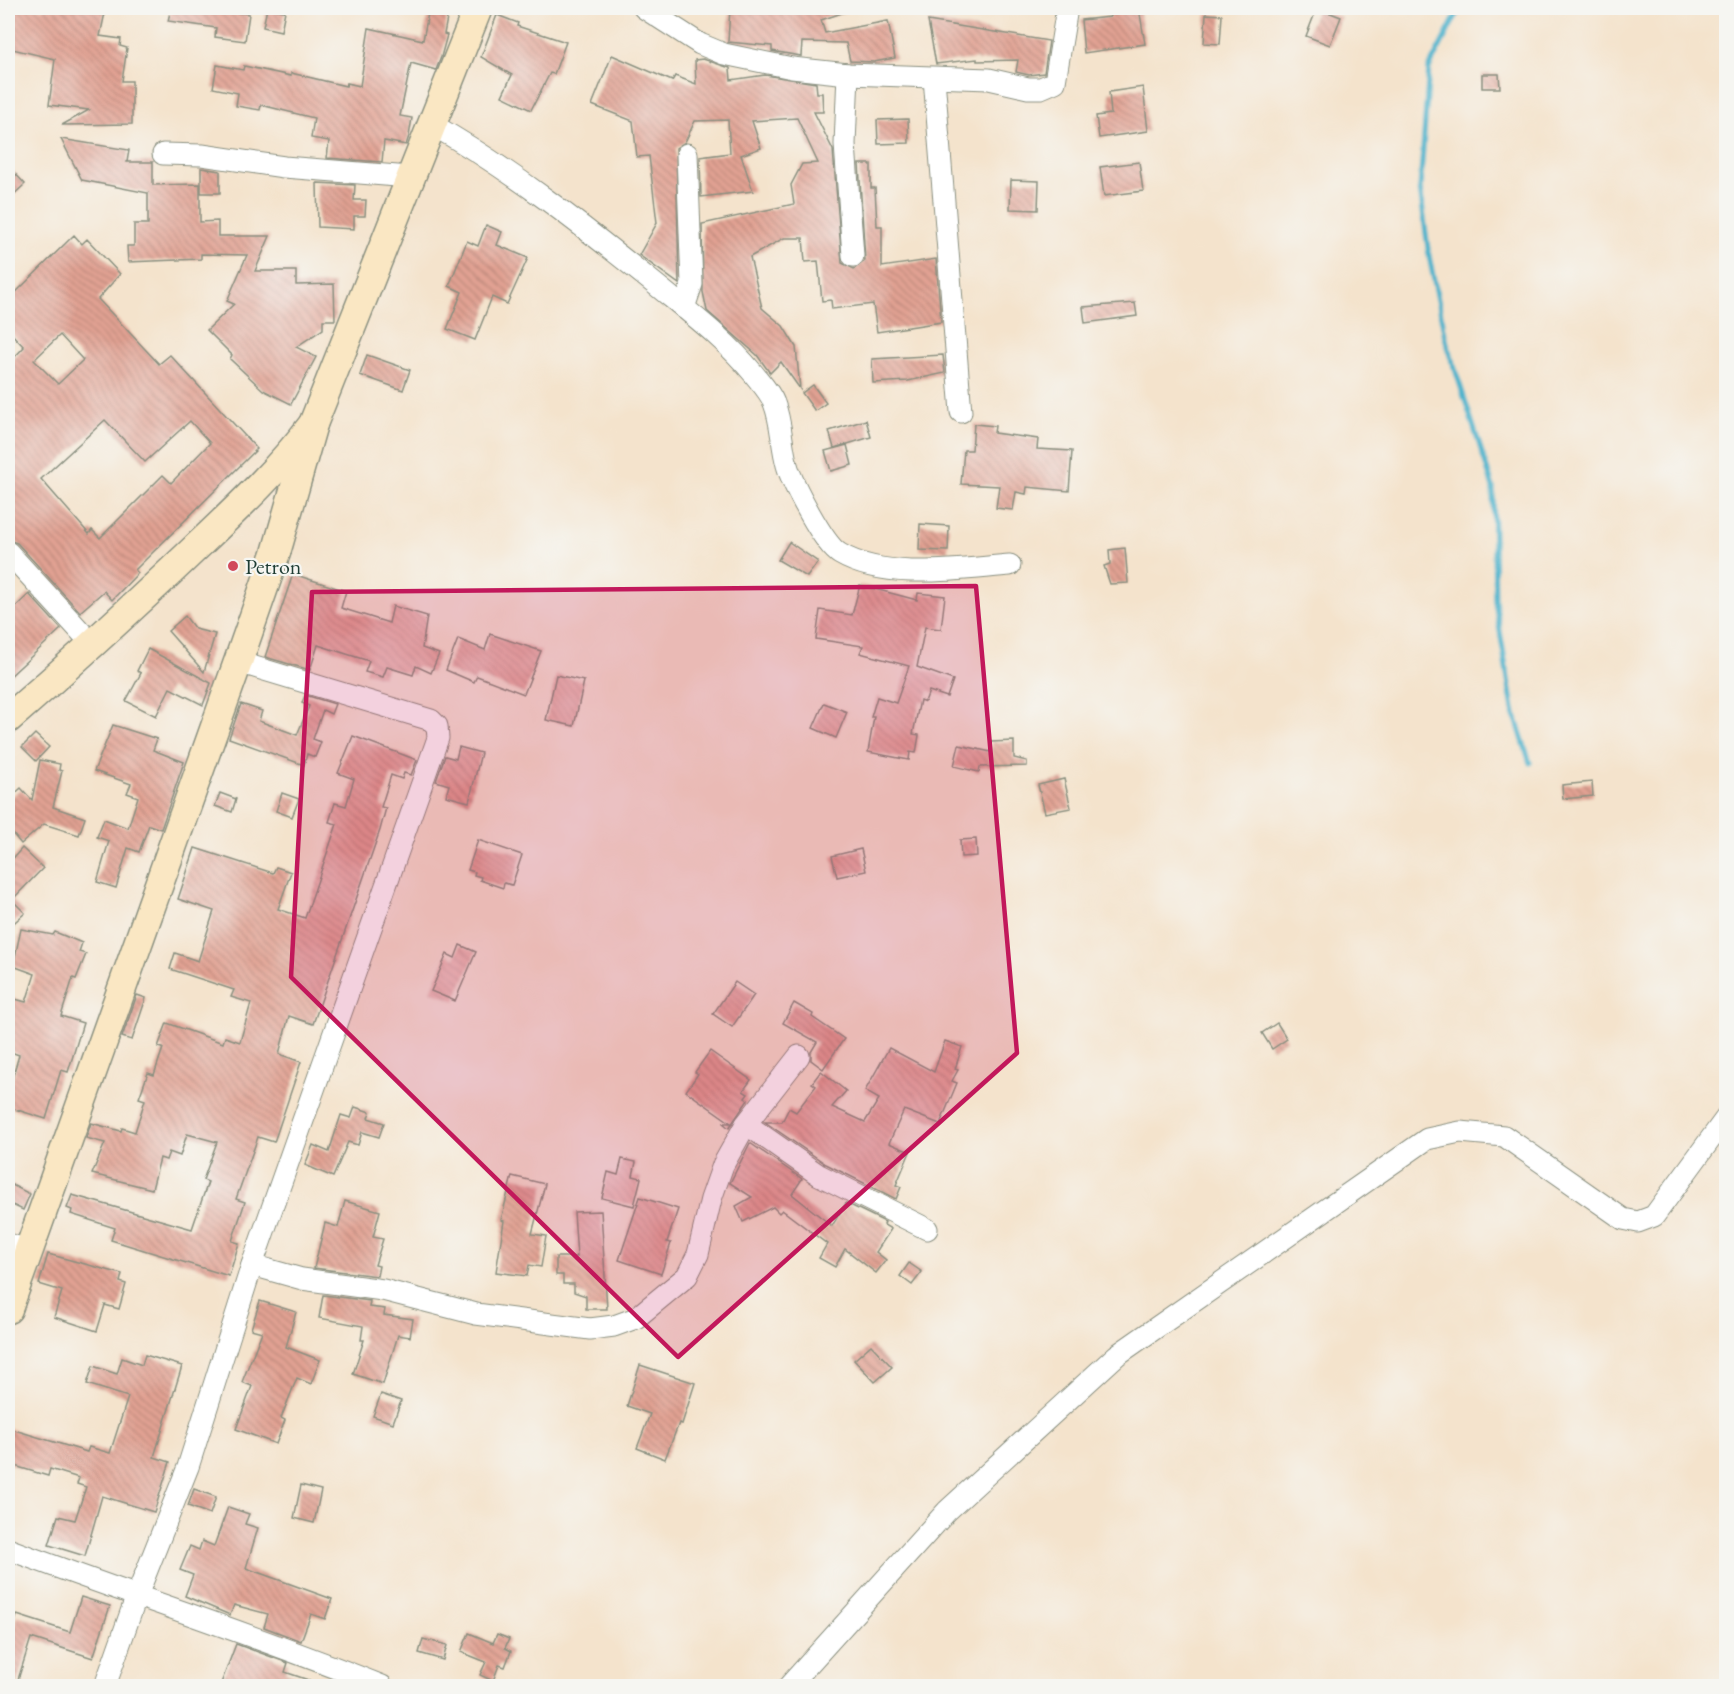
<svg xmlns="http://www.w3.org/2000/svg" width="1734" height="1694" font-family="'EB Garamond',serif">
	<defs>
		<pattern id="building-back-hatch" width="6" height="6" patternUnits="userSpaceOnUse" patternTransform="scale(1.5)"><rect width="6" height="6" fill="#e2a293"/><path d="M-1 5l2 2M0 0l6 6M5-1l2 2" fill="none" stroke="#b78579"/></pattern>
	</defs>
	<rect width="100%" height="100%" fill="#f6f6f2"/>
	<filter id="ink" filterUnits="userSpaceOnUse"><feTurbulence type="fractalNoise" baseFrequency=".0167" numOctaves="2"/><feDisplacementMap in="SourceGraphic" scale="12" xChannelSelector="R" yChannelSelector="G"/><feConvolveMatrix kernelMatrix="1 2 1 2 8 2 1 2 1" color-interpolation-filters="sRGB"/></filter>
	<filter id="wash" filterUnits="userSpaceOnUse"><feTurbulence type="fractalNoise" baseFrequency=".008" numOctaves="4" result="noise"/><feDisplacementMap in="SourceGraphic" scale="24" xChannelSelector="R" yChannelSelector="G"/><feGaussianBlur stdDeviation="1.35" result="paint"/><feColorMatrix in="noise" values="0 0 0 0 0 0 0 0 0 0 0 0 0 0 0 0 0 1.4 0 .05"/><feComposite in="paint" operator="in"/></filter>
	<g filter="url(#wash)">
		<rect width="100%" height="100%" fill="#f4e3cc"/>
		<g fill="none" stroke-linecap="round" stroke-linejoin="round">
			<polyline stroke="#4db3cc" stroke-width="5" points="1460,8 1429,68 1420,188 1429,256 1447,344 1493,487 1495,601 1513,709 1530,763"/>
		</g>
		<g id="blocks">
			<g fill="url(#building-back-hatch)" fill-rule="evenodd">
				<polygon points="8,8 106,8 100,36 121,39 120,46 127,48 122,81 132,81 132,124 62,125 89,110 49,105 55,59 8,48"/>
				<polygon points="171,8 204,8 249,14 245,41 215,37 216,28 168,21"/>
				<polygon points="267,8 285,11 281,31 263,27"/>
				<polygon points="429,8 449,8 444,34 447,35 441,57 436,70 411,63 400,116 412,118 409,136 406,145 384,141 382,162 327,158 329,141 311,138 314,118 261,105 260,110 236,106 238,93 213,88 217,65 243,70 244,66 291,76 291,73 346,86 347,83 360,86 369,28 423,40"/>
				<polygon points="730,8 851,8 851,10 821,20 825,33 888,21 895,58 874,62 850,61 846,43 802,42 801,56 772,51 772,46 728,42"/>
				<polygon points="1139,8 1145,44 1084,53 1081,20 1110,17 1109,11"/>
				<polygon points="1317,8 1341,17 1330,45 1306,36"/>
				<polygon points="1206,14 1222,15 1220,44 1204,43"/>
				<polygon points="497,15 518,23 517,26 566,42 554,74 550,73 531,110 502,96 512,75 481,57"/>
				<polygon points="928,21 1049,41 1044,73 1029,75 1016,72 1018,60 977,61 977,59 936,64"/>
				<polygon points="612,55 672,81 675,76 696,84 695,60 703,59 730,68 731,80 765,75 816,83 817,93 822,93 823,112 814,112 833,150 842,263 854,269 865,261 859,164 871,164 871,188 875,188 877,226 882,226 882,267 936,259 941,322 877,332 873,304 832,309 831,300 822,301 818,261 805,262 803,238 784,238 750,257 762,308 783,326 796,347 800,389 781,362 770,373 757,355 707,311 703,292 702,224 794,204 791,185 802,164 818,163 797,118 752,121 761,148 741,155 753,191 701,197 700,157 730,153 728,120 695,121 685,142 676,148 679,284 639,255 657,223 649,156 637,157 633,121 592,105"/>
				<polygon points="1482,74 1499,74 1500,88 1482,88"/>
				<polygon points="1143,87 1148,131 1099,138 1096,116 1111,114 1109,92"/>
				<polygon points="908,119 909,143 878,144 877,120"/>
				<polygon points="61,139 129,150 127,162 153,162 153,185 200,184 200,222 218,221 218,236 270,236 255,271 296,271 296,285 334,284 335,320 323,320 323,329 296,347 316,357 291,404 263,390 230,359 232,355 207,330 234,304 227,301 247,255 201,254 201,259 128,262 127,246 134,246 134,224 148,224 148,193 82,180"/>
				<polygon points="1139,162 1143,191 1104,196 1100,167"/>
				<polygon points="8,166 25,184 8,200"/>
				<polygon points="201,168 220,171 220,193 201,193"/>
				<polygon points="1011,180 1039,181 1038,210 1010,209"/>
				<polygon points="317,183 355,185 354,200 366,200 365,216 354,216 354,229 318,227"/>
				<polygon points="486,225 502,232 497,245 528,258 507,304 492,297 475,340 447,329 462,292 449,286 467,241 478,246"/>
				<path d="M74,235l8,9 5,-5 33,35 -22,25 61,65 11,-9 87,94 -122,121 3,3 -26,27 -8,-9 -24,21 -63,-69 -9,-3v-176l16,-17 -16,-17v-30zM60,335l23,25 -25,24 -24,-24zM105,420l40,42 45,-41 20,22 -39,40 -8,-8 -63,63 -8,-8 -3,4 -48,-55z"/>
				<polygon points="1135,303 1137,316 1085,323 1083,307"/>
				<polygon points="367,355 410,370 403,390 360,375"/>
				<polygon points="943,355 945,373 908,381 873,383 872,359"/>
				<polygon points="813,385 826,403 815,411 802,393"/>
				<polygon points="866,420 871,437 834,448 829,431"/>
				<polygon points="974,424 995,426 994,433 1038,439 1037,449 1072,451 1069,491 1027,487 1026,494 1016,492 1013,510 996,508 999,486 961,484 964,450 972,450"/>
				<polygon points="847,445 852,465 831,471 825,451"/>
				<polygon points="920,524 949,526 948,551 919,550"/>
				<polygon points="789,542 818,562 807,577 778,560"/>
				<polygon points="1125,548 1128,583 1110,584 1104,566 1110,564 1109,550"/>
				<polygon points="293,574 346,591 341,608 389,623 393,606 427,616 422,648 439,654 431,673 416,666 413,675 387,667 383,677 365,672 369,661 318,645 310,670 265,657"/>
				<polygon points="860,585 917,600 918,593 945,596 941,629 925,627 917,667 953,680 947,697 929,691 925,702 920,700 913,734 919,735 916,753 910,752 909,760 868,752 874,717 871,717 877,697 896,703 909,666 860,653 863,646 816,639 820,610 852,615"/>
				<polygon points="29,594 61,629 8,678 8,614"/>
				<polygon points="185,616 195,629 215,634 204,672 168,631"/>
				<polygon points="490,634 541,651 524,694 477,676 474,682 446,670 458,639 485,650"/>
				<polygon points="148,649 211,683 203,705 170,688 156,716 126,701 141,673 137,671"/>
				<polygon points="556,675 584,681 574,726 546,720"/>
				<polygon points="305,695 335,704 331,714 323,710 313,739 321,742 315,757 307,754 304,765 229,738 241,704 262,711 259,721 297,735 309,706 302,703"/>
				<polygon points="824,703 847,712 836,738 813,728"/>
				<polygon points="113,725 157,739 153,750 184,762 161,829 149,825 139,852 128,848 116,888 97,882 109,841 97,837 104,819 128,828 138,797 127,793 131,784 94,771"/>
				<polygon points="35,734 49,747 36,761 22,747"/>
				<polygon points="353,736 417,760 411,775 404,773 402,779 391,775 381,807 386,808 380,830 313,1024 289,1016 279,1054 301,1062 274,1142 258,1137 236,1199 245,1202 232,1241 239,1243 229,1276 111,1240 115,1228 71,1214 72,1210 67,1208 72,1195 192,1229 208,1182 203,1180 217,1142 187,1134 180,1156 169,1152 166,1160 160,1158 152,1189 92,1174 105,1143 86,1138 91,1123 121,1131 122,1128 135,1132 145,1100 139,1098 148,1073 154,1075 163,1048 158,1047 167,1023 223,1043 225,1037 240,1042 251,1003 231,997 234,990 170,969 175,953 198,961 214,911 178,899 195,848 273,873 276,867 291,872 278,909 305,918 337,824 329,822 335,803 346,806 354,779 338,773"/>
				<polygon points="1014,741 1014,758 1027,761 1027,766 980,767 979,772 954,766 959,745 991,752 991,742"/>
				<polygon points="459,747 481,753 469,802 446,796 449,785 436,781 445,756 456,759"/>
				<polygon points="40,760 60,764 59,770 62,771 53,807 85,818 79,835 44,824 21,844 8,828 8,800 21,788 32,800"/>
				<polygon points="1064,779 1071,808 1045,813 1038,785"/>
				<polygon points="1592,782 1593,796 1563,799 1562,785"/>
				<polygon points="220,793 236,799 232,812 215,806"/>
				<polygon points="282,793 299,799 292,817 276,811"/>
				<polygon points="976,839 977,856 961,857 960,840"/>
				<polygon points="478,840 522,855 512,885 504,883 503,888 480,880 481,877 474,875 475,872 468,870"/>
				<polygon points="22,848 43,868 12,900 25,913 8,928 8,864"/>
				<polygon points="861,849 866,871 837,877 832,856"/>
				<polygon points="21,929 53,935 55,932 82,943 79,952 86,954 76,979 73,978 61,1016 83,1023 68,1072 61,1070 46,1119 8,1107 8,1093 19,1055 8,1051 8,997 26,1002 35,974 13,966"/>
				<polygon points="460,945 476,952 455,1001 431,991 447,954 455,958"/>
				<polygon points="735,982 754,995 732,1027 713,1014"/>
				<polygon points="137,995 146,998 132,1040 122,1037"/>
				<polygon points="794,1003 813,1014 812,1017 844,1039 823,1069 811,1060 811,1052 817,1042 783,1023"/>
				<polygon points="1277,1023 1287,1039 1272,1049 1262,1033"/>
				<polygon points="945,1041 962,1047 955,1069 958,1070 952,1081 957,1083 940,1124 904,1110 889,1143 910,1152 896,1185 901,1187 896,1199 826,1164 765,1122 782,1122 789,1108 796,1112 816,1086 812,1083 821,1071 846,1091 832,1107 865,1122 879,1099 865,1091 889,1048 934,1072"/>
				<polygon points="710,1051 751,1080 743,1091 748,1094 745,1098 748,1100 729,1128 723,1123 731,1123 686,1091 698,1074 695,1072"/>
				<polygon points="355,1107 370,1112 368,1118 384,1123 379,1137 362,1132 358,1145 348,1142 333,1177 305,1165 313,1145 329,1152 341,1115 351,1118"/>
				<polygon points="750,1143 802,1179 792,1194 832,1226 846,1203 885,1222 884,1225 891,1229 876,1252 886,1260 876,1273 845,1249 835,1267 819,1258 827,1244 782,1210 779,1213 773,1207 743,1222 736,1206 752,1197 730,1183"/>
				<polygon points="622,1159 636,1162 633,1176 641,1178 634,1206 602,1198 608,1172 618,1175"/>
				<polygon points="512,1176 545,1184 532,1234 546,1236 541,1267 529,1265 527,1276 496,1272 504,1221 501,1220"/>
				<polygon points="8,1183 30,1194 23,1210 8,1203"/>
				<polygon points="640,1197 678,1209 667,1242 671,1243 661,1274 619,1260"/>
				<polygon points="345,1201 380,1211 373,1237 383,1239 375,1265 379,1266 377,1276 314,1268 325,1223 338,1227"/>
				<polygon points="601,1211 607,1309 586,1309 586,1296 574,1292 574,1284 563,1284 563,1275 556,1275 556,1257 577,1257 574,1212"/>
				<polygon points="48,1254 122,1274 120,1282 126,1284 119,1309 105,1305 97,1331 54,1317 62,1291 39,1284"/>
				<polygon points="909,1263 922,1272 912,1285 900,1276"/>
				<polygon points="323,1295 370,1301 369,1307 385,1309 384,1315 413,1319 410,1337 398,1335 383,1384 353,1374 364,1340 361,1340 363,1326 319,1318"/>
				<polygon points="260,1301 296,1312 286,1347 320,1360 311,1384 297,1378 281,1418 285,1420 276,1444 236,1429 252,1386 242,1382 262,1332 251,1329"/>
				<polygon points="871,1345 892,1367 875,1382 854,1360"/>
				<polygon points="145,1355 182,1366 154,1457 170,1462 154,1512 102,1496 85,1556 49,1545 58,1516 75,1520 86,1487 77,1484 79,1478 50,1469 48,1476 8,1464 8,1428 87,1452 89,1447 110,1453 128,1397 87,1384 93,1366 117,1374 122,1358 142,1365"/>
				<polygon points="640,1365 695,1383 682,1424 679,1423 665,1459 637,1448 650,1414 627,1406"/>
				<polygon points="381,1394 401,1401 393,1423 373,1416"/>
				<polygon points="301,1485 321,1490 314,1523 294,1518"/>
				<polygon points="194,1489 216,1497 210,1514 188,1506"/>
				<polygon points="228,1507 249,1514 245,1524 258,1528 246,1568 332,1599 325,1619 311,1614 301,1641 264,1627 268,1614 234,1605 230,1615 185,1596 193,1575 180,1570 190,1546 199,1550 202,1541 214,1546"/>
				<polygon points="81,1597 110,1606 93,1658 31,1638 16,1686 8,1686 8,1644 17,1615 70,1632"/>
				<polygon points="469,1633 493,1643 497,1634 509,1639 505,1648 511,1651 505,1667 499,1665 493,1681 480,1675 486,1662 461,1652"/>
				<polygon points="423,1639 447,1645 443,1660 419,1653"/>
				<polygon points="236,1644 288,1663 285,1672 320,1684 319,1686 220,1686"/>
			</g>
		</g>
	</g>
	<g filter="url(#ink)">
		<use href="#blocks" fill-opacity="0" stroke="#8a9080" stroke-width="1.5"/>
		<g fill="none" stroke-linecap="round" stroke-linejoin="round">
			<defs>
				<g id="street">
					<polyline points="644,8 700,44 724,54 792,68 848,74 989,79 1028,88 1041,88 1055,82 1067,8"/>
					<polyline points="848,74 845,144 853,256"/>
					<polyline points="934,78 961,412"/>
					<path d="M431,124c80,45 153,103 225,161 34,28 69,54 97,88 7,9 17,19 21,30 8,20 7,41 13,62 5,18 37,80 53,89 46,27 120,15 170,11"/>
					<polyline points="163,154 202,155 284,167 410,177"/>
					<polyline points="684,308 692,284 687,154"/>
					<polyline points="8,552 93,645"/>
					<polyline points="746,1124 819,1175 927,1229"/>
					<polyline points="8,1244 29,1250"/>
					<polyline points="252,1265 302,1279 383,1290 476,1314 590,1329 614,1326 636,1318 687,1276 698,1254 711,1199 723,1165 746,1124 799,1056"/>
					<path d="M8,1549c124,47 251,87 374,137"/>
					<polyline points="105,1686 136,1598 188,1467 252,1265 438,738 437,726 431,720 238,662"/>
					<polyline points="789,1686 947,1511 1117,1355 1427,1139 1460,1132 1504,1136 1623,1219 1638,1222 1654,1216 1726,1118"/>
				</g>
				<g id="secondary">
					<path d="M8,719c61,-53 120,-107 179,-163 44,-42 89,-83 126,-132l165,-416"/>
					<polyline points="8,1309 238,662 276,553 313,424"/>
				</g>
			</defs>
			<use href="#street" stroke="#8a9080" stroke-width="23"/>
			<use href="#secondary" stroke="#8a9080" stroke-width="31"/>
			<use href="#street" stroke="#fff" stroke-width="21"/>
			<use href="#secondary" stroke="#fae7c3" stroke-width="28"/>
		</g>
	</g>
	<path fill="#c2185b" fill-opacity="0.2" stroke="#c2185b" stroke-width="4.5" stroke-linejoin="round" d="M976,586l41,467 -339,304 -387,-380 21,-385z"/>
	<circle fill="#d1495b" stroke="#f6f6f2" stroke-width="2" cx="233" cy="566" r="6"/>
	<g text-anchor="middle" stroke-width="4.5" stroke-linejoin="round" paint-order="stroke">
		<g font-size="22" fill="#1f3d34" stroke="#f6f6f2" text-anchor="start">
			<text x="245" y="574">Petron</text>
		</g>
	</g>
	<rect width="1734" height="1694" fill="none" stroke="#f6f6f2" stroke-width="30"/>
</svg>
